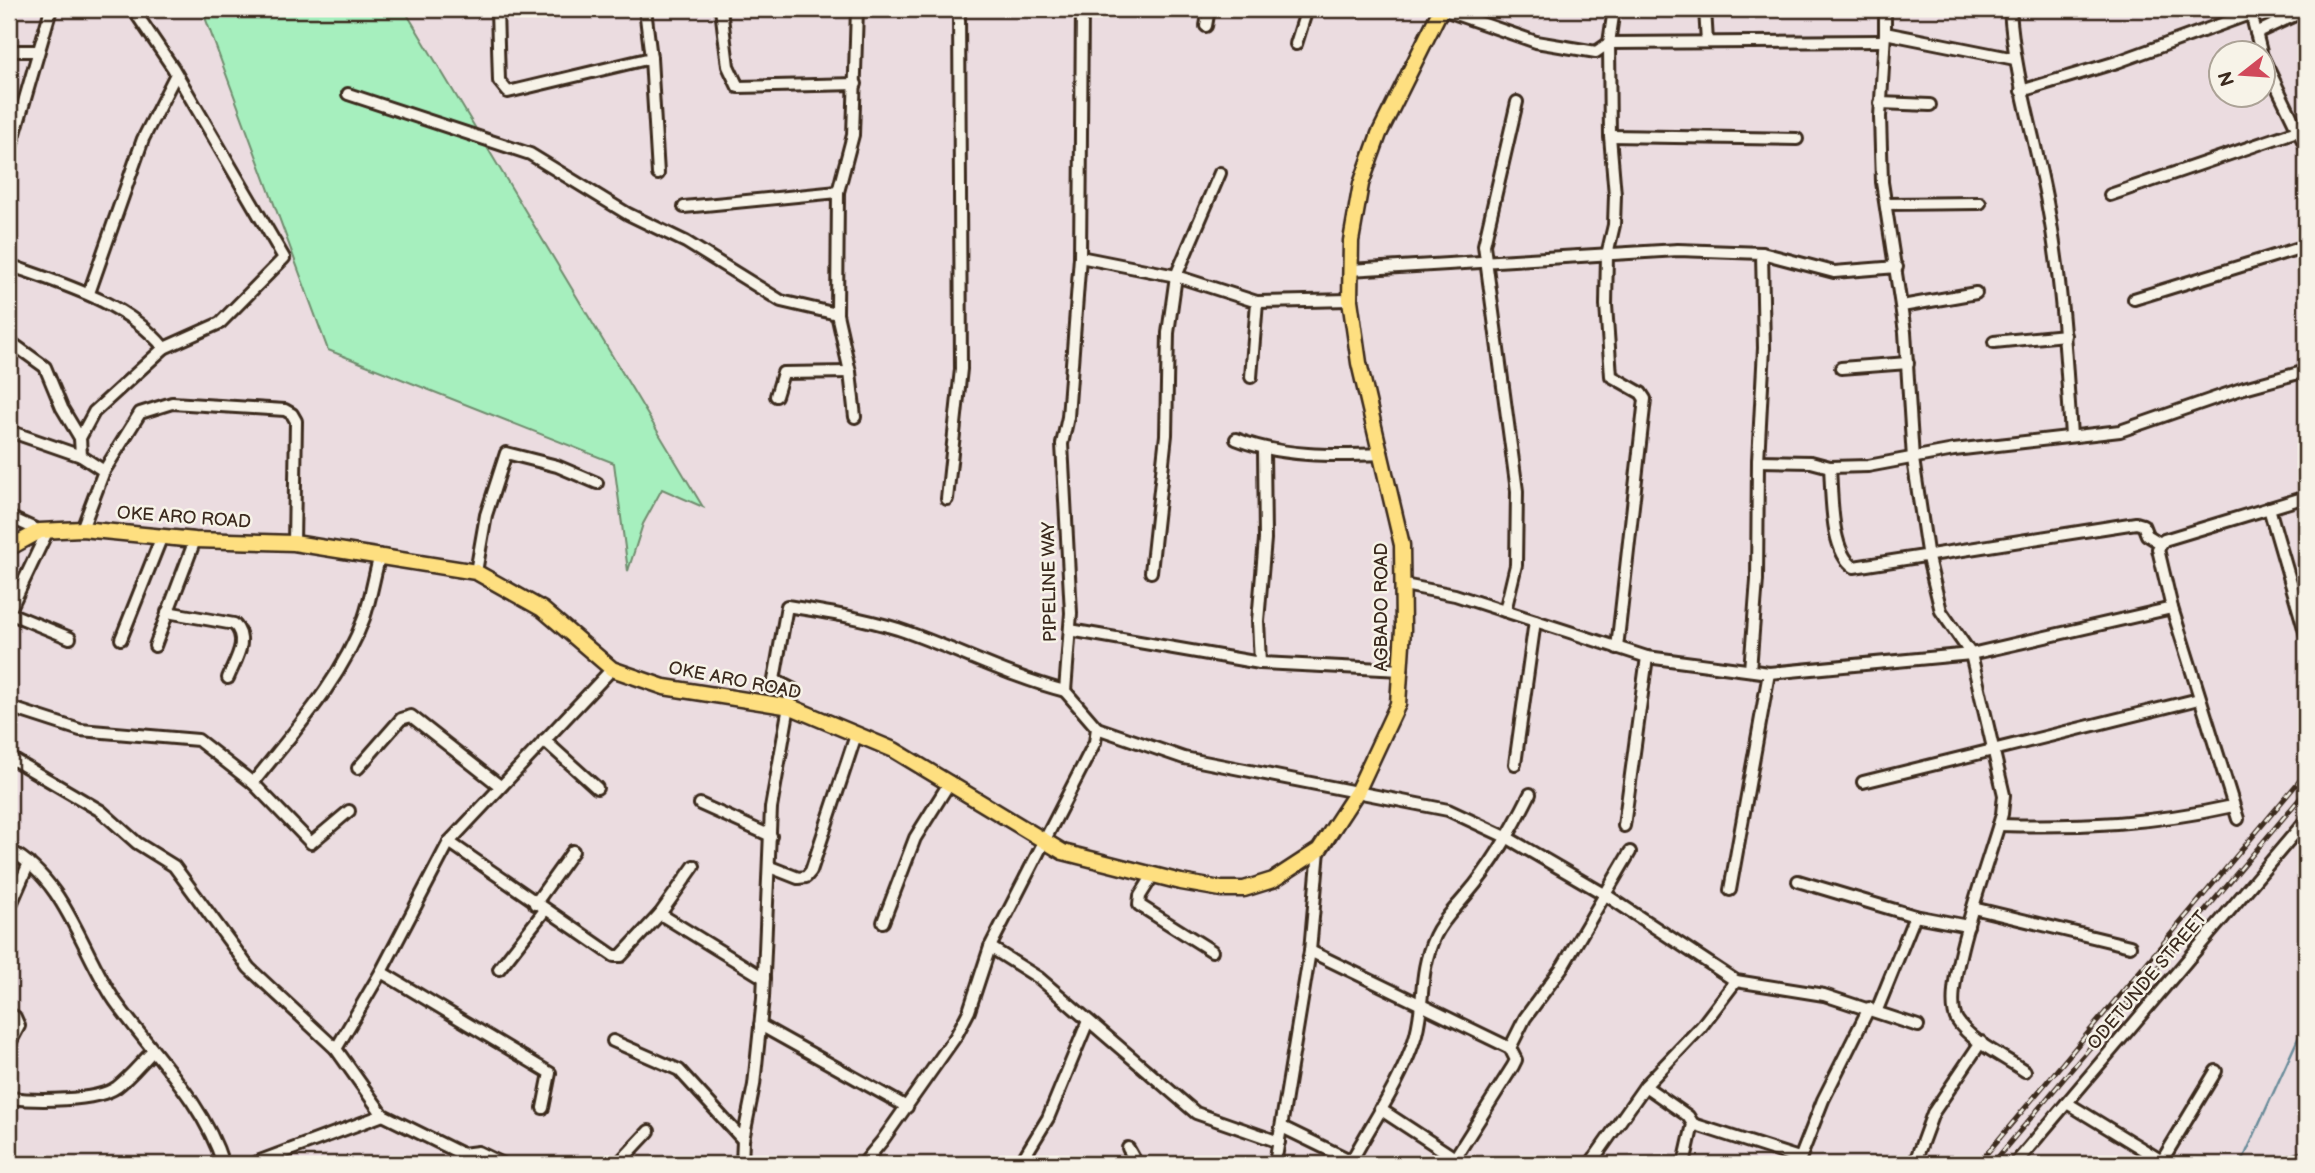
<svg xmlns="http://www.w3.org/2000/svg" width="2315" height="1173" font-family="'Balsamiq Sans',sans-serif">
	<rect width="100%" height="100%" fill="#ebdce0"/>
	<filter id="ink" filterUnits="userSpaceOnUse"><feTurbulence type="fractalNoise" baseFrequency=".0143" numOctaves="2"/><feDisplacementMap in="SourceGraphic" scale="14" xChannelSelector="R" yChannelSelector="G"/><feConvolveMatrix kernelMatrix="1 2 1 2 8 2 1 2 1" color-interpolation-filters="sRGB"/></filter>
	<g filter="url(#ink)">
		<polygon fill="#a6efbe" stroke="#708c6e" stroke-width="2" points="202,9 404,9 703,507 662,489 643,524 628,571 614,463 328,350"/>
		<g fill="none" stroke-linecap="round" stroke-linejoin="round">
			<polyline stroke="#6a8c9a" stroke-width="2.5" points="2241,1164 2306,1021"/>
			<defs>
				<g id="minor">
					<polyline points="497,9 499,81 508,92 651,58 645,9"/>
					<polyline points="721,9 728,66 738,87 856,84"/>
					<polyline points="1441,9 1536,42 1596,52 1609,43 1884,41"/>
					<polyline points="1614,9 1609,43 1610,136 1615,195 1614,225 1607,255 1606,305 1611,376 1641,393 1645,399 1617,648"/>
					<polyline points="1705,9 1707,42"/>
					<path d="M2010,9c4,66 25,128 37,193 15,78 19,155 24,234"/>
					<polyline points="2250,9 2261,52"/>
					<polyline points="1206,26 1209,9"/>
					<polyline points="1885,33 1885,9"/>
					<polyline points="2256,33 2306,10"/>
					<polyline points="1296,44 1307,9"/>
					<polyline points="9,51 37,51"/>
					<polyline points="2262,56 2306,147"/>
					<polyline points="651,58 658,174"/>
					<path d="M2015,59l-130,-26 -5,84 2,65 23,150 8,127 15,99 13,53 30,43 33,141 -2,19c-10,38 -63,177 -45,206 14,22 47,37 68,51"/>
					<polyline points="2021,91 2117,62 2252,13"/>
					<polyline points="348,94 530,154 628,214 686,242 781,301 837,314"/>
					<polyline points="1880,103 1930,105"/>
					<polyline points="1610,136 1797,139"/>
					<polyline points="9,154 51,9"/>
					<polyline points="2110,195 2306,128"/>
					<polyline points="1886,204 1980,203"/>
					<polyline points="684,207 838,192"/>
					<polyline points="1080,257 1176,276 1257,302 1350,300"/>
					<path d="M9,265c53,19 118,37 155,83"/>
					<polyline points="1350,270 1678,250 1762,253 1834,272 1897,267"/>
					<polyline points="89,293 143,139 175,76"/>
					<polyline points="2134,299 2306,246"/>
					<polyline points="1902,306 1976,293"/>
					<polyline points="9,341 45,367 62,408 80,438"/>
					<polyline points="1994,342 2065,335"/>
					<polyline points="1841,368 1908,363"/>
					<polyline points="1251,377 1257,302"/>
					<polyline points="776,396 783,373 850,372"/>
					<polyline points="855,417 850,372 837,314 838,192 853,135 857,9"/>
					<polyline points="9,431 81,456 104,471"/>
					<path d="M1236,439c45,18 97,17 146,15"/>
					<polyline points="81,456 80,438 94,412 164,348 220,323 284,258 173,68 133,9"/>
					<polyline points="1758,461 1811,462 1830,467 1868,466 1954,450 2120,431 2244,388 2306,371"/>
					<path d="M1830,467c2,27 0,85 24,100l282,-44 7,2 4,10 13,8"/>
					<polyline points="947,499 961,369 959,9"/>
					<polyline points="2269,508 2306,635"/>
					<polyline points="9,517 40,531"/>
					<polyline points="82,529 104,471 140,413 172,403 285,410 292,414 296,421 294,543"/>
					<polyline points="476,572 486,515 506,453 557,466 597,483"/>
					<polyline points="1151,572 1166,435 1168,333 1176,276 1220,173"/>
					<polyline points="1404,585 1455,595 1647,657 1769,673 1971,654 2172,608"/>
					<polyline points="1505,611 1516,565 1517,491 1484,245 1517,102"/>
					<polyline points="9,612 47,532"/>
					<path d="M167,612l67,12c16,16 1,36 -6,54"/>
					<polyline points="9,613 70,638"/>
					<polyline points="1070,630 1260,663 1402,670"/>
					<polyline points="121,639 162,536"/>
					<polyline points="155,646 195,540"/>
					<polyline points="1260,663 1258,621 1265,539 1264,450"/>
					<polyline points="1750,670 1757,580 1758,461 1764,348 1762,253"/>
					<polyline points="9,707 80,730 198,740 253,783 311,843 349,811"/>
					<polyline points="1097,728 1184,758 1448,810 1508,838 1606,895 1736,981 1824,995 1918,1026"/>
					<polyline points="544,740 597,788"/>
					<polyline points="9,757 101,811 137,843 174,866 249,968 336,1049 383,1115 462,1154 478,1152 503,1164"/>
					<polyline points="1515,764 1535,621"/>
					<polyline points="358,768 401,719 411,716 500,786"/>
					<polyline points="1863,782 2199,699"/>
					<path d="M253,783c41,-52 88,-102 111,-165 7,-20 10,-42 16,-63"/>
					<polyline points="700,804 771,836"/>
					<polyline points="2238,819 2172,608 2158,549 2164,540 2306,497"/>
					<path d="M1999,825c83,2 153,-1 234,-19"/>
					<polyline points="1624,826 1647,657"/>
					<polyline points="449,842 614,956 621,956 660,914 694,866"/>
					<path d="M9,850c57,30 72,101 106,151 37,52 89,101 108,163"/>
					<polyline points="770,867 798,878 806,877 811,871 856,735"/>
					<polyline points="1153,875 1140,896 1139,905 1212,951"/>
					<polyline points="1798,881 1915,916 1968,926"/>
					<polyline points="1730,890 1769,673"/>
					<polyline points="535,904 573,851"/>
					<polyline points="1973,908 2130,946"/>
					<polyline points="9,909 29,863"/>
					<polyline points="660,914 764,978"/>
					<polyline points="883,922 915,838 950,782"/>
					<polyline points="990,947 1039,978 1196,1113 1279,1142"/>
					<polyline points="1310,951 1510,1048 1516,1060 1513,1066 1455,1158"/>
					<polyline points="499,969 545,910"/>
					<polyline points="381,972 550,1073 543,1108"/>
					<polyline points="1877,1010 1915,916"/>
					<polyline points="9,1014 15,1017 19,1026 9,1045"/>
					<polyline points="760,1025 907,1107"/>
					<polyline points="613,1041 679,1070 743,1140"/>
					<polyline points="1510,1048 1525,1018 1563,966 1630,852"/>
					<polyline points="336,1049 381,972 449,842 612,669"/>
					<polyline points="1645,1086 1688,1116 1693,1124 1684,1164"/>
					<path d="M9,1098c26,3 87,4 108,-11 13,-10 24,-24 36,-36"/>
					<polyline points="2067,1103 2162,1161"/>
					<polyline points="1380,1109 1464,1164"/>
					<polyline points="1693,1124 1799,1158"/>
					<polyline points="1282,1127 1358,1164"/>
					<polyline points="1128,1148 1137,1164"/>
					<polyline points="1916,1159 1933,1113 1981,1042"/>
					<path d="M1352,1160c21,-39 48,-77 62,-119 12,-35 3,-66 21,-105 8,-17 20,-27 32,-42 26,-30 45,-64 63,-100"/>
					<polyline points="252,1164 383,1115"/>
					<polyline points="618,1164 649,1131"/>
					<path d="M742,1164l1,-24 11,-55 9,-87 8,-190 21,-119 -18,-9 13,-74c38,6 75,12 111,23 57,19 109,47 167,62"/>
					<polyline points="863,1164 882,1141 956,1036 969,1011 990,947 1095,742 1097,728 1065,691 1071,613 1062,444 1068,417 1080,257 1082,9"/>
					<polyline points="1020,1164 1048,1118 1088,1021"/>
					<polyline points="1275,1164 1310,951 1319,850"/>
					<polyline points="1590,1164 1645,1086 1701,1027 1736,981"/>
					<polyline points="1798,1164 1823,1100 1869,1008"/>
					<polyline points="2015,1164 2306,820"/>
					<polyline points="2160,1164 2216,1071"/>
					<polyline points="2286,1164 2306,1157"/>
				</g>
				<polyline id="major" points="9,548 40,531 82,529 195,540 294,543 476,572 542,609 612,669 664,687 791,707 894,750 1063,852 1181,882 1221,889 1244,889 1273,880 1319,850 1357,792 1398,704 1403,629 1402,545 1359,363 1350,300 1351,241 1361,184 1379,134 1441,9"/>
			</defs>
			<use href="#minor" stroke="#3b2a1e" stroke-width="16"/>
			<use href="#major" stroke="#3b2a1e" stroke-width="19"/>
			<use href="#minor" stroke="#f7f3e8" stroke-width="10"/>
			<use href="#major" stroke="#fedf80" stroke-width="14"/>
			<defs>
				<g id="rail">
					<polyline points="1978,1164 2306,773"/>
					<polyline points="1992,1164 2306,791"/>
				</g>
			</defs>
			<use href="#rail" stroke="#3b2a1e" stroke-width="5"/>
			<use href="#rail" stroke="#f7f3e8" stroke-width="2.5" stroke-dasharray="8" stroke-linecap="butt"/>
		</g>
	</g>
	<g text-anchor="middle" stroke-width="5" stroke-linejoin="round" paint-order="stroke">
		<g font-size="18" fill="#3b2a1e" stroke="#f7f3e8">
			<text transform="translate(184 517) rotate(4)" y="6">OKE ARO ROAD</text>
			<text transform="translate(1049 582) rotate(-91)" y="6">PIPELINE WAY</text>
			<text transform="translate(1381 607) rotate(-90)" y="6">AGBADO ROAD</text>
			<text transform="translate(735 680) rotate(11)" y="6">OKE ARO ROAD</text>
			<text transform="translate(2147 980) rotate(-50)" y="6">ODETUNDE STREET</text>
		</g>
	</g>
	<rect width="2315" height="1173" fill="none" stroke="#f7f3e8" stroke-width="35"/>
	<rect x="18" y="18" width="2280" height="1138" fill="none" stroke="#3b2a1e" stroke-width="2.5" filter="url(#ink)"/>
	<g transform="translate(2242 74) rotate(253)"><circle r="33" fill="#f7f3e8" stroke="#aca397" stroke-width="2"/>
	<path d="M0-5L12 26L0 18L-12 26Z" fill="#d1495b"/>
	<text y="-10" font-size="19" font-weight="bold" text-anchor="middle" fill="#3b2a1e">N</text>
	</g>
</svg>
